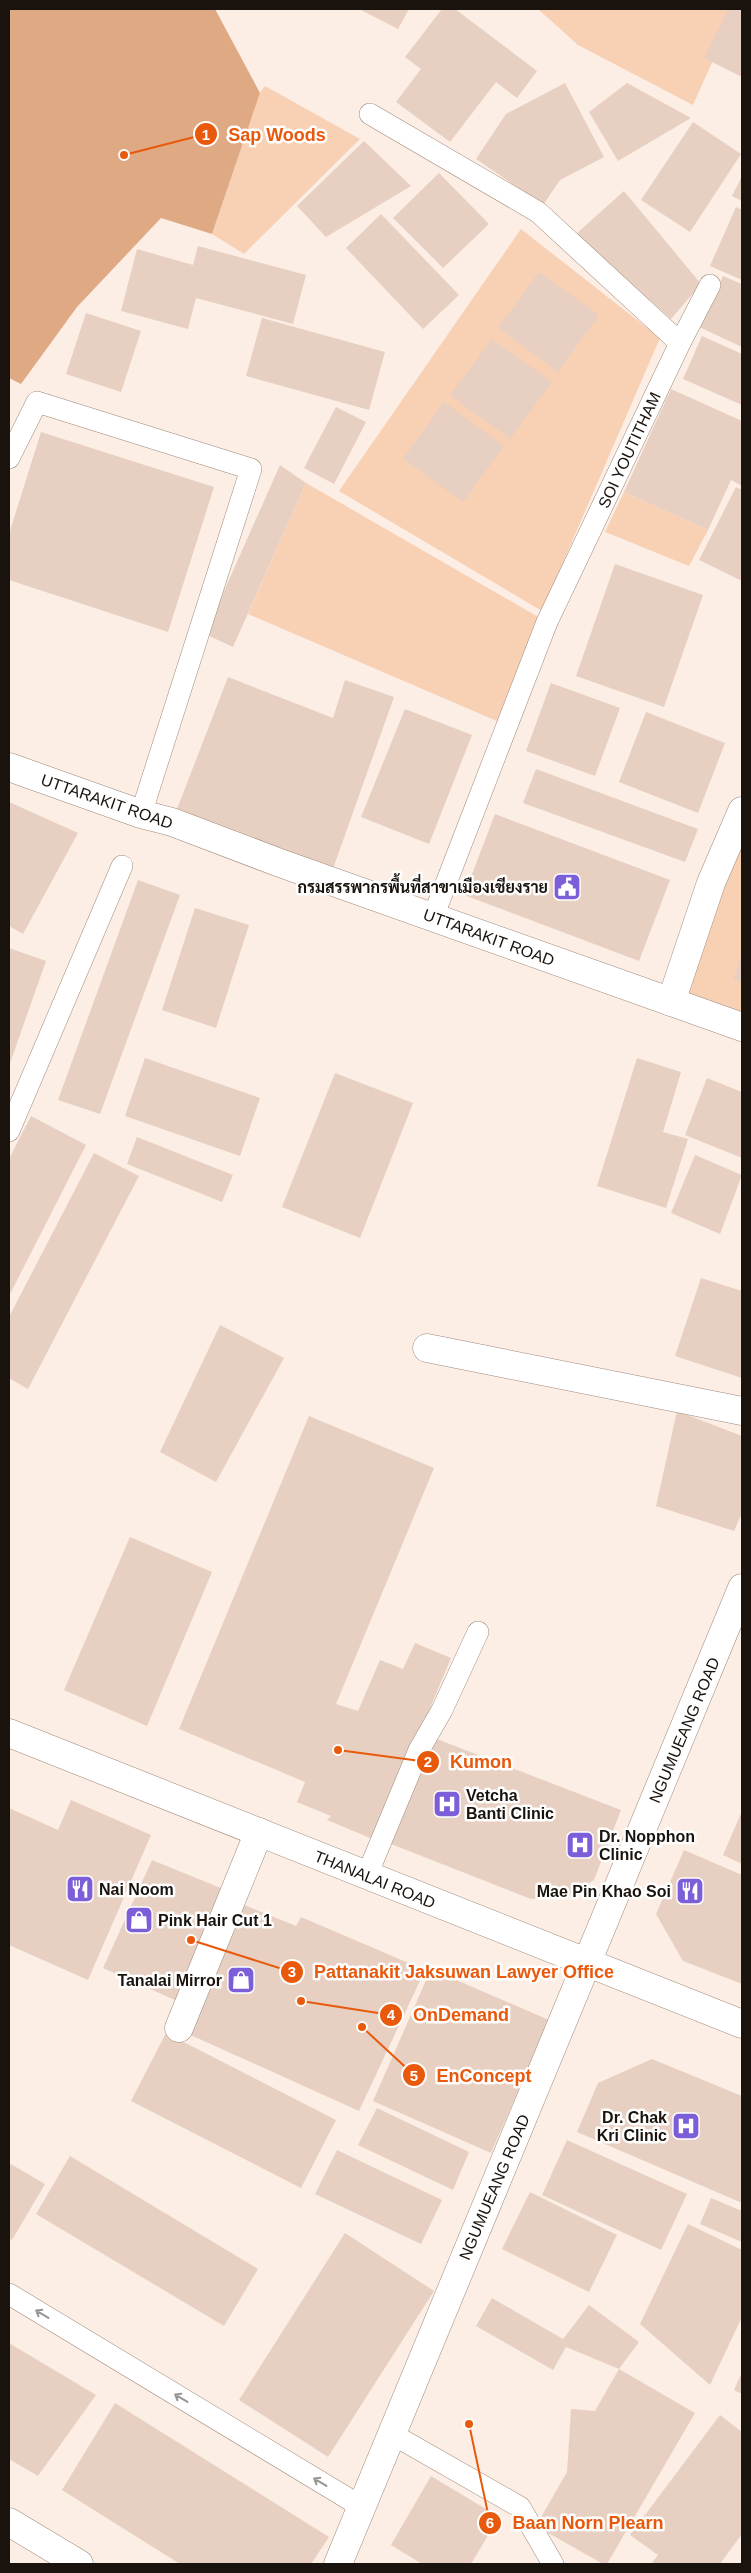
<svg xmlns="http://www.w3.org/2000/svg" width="751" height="2573" font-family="Helvetica,Sarabun,sans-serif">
	<rect width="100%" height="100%" fill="#fceee5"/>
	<g fill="#f8d0b4">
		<polygon points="538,9 736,9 693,105 578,45"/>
		<polygon points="265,86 360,139 244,254 212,234 260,93"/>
		<polygon points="521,229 660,338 542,611 339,491"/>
		<polygon points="306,483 547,622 506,725 248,614"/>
		<polygon points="624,492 708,530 689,566 605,532"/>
		<polygon points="742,838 742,1014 684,991"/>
	</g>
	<polygon fill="#dfa984" points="9,9 215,9 260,93 212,234 161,218 77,307 21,384 9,378"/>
	<g fill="#e7d0c1">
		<polygon points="359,9 409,9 398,29"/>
		<polygon points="442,9 455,9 537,71 517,98 496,82 450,142 396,102 421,69 405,57"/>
		<polygon points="728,9 742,9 742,77 704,58"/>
		<polygon points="565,83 604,157 560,180 543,205 476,159 506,114"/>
		<polygon points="627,83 691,118 618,161 589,112"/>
		<polygon points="693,122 741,154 690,232 641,200"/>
		<polygon points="364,141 411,186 326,237 297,206"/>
		<polygon points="439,173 489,224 443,268 393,218"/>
		<polygon points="742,176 742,201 732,196"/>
		<polygon points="624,191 701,284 671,319 576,234"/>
		<polygon points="736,207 742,210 742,280 710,266"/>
		<polygon points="381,214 459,295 423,329 346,248"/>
		<polygon points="198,246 306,275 293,324 196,298 188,329 121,311 137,249 193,265"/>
		<polygon points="539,272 599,315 558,372 498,328"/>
		<polygon points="723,276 742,284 742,347 699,327"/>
		<polygon points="86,313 141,331 121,392 66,374"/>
		<polygon points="262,318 385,352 369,410 246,376"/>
		<polygon points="702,336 742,354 742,405 683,379"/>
		<polygon points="492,339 552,382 510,439 450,395"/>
		<polygon points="671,389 742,421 742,486 731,480 708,530 624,492"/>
		<polygon points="444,402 504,446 463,502 403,459"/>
		<polygon points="336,407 366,422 334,484 304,468"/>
		<polygon points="41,432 214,487 168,632 9,580 9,534"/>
		<polygon points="280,465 306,483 233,647 205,634"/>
		<polygon points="736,487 742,490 742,581 699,560"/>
		<polygon points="615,564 703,595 664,707 576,676"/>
		<polygon points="228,677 333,718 345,680 394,697 329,880 172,822"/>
		<polygon points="551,683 620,708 595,776 526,751"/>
		<polygon points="405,709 472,735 429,844 361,817"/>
		<polygon points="646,712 725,743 698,813 619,782"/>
		<polygon points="536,769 698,829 685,862 523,803"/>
		<polygon points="9,802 78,833 23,934 9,926"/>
		<polygon points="495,814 670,880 639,961 464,895"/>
		<polygon points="138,880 180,895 100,1114 58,1100"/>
		<polygon points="195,908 249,925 216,1028 162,1010"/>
		<polygon points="9,948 46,961 9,1066"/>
		<polygon points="742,956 742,983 733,979"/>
		<polygon points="145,1058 260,1098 240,1156 125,1116"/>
		<polygon points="637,1058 681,1072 663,1132 688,1139 666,1208 597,1186"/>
		<polygon points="335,1073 413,1103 360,1238 282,1207"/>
		<polygon points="707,1078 742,1092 742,1158 685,1135"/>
		<polygon points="31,1116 86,1145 9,1296 9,1159"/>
		<polygon points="137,1137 233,1175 222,1202 127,1164"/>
		<polygon points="94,1153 139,1176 28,1389 9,1378 9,1317"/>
		<polygon points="695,1155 742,1175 720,1234 671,1213"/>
		<polygon points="701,1278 742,1291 742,1378 675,1356"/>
		<polygon points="220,1325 284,1358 216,1482 160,1452"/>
		<polygon points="677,1411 742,1436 742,1513 734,1531 656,1506"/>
		<polygon points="309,1416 434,1468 336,1704 358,1711 380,1660 403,1669 415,1643 451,1658 375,1840 327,1820 331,1816 297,1802 305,1782 179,1729"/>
		<polygon points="130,1537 212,1572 147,1726 64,1690"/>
		<polygon points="429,1736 621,1810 594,1880 569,1896 531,1899 386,1842"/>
		<polygon points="71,1800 151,1835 88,1980 9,1945 9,1808 58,1830"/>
		<polygon points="742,1811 742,1864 723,1855"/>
		<polygon points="684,1850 742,1875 742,1984 683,1961 656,1914"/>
		<polygon points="152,1860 228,1891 177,2001 103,1968"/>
		<polygon points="239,1903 296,1926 301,1917 425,1970 359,2111 184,2032"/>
		<polygon points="431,1969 549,2020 491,2153 373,2101"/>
		<polygon points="166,2033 336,2120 301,2188 131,2101"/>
		<polygon points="652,2059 742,2096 742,2203 577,2132 598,2083"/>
		<polygon points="377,2108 469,2152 453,2190 358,2145"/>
		<polygon points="567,2140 687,2194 661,2250 542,2195"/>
		<polygon points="337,2150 442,2200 421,2244 315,2194"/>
		<polygon points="70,2156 258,2269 224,2326 36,2214"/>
		<polygon points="9,2163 45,2184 12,2240 9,2238"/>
		<polygon points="530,2192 617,2235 589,2292 502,2249"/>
		<polygon points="711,2198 742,2211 742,2242 700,2224"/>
		<polygon points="688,2224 742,2250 742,2317 710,2385 640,2324"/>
		<polygon points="345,2233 434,2291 328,2457 239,2400"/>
		<polygon points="492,2298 563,2339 589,2305 639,2342 619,2369 566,2347 553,2370 476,2326"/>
		<polygon points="9,2343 96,2395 38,2476 9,2459"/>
		<polygon points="619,2369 695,2413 607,2564 603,2564 536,2526 567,2472 571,2409 595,2411"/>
		<polygon points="742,2372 742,2394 734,2390"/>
		<polygon points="115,2403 329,2537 311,2564 180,2564 62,2490"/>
		<polygon points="720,2415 742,2432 742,2534 720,2564 651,2564 658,2555 630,2535"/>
		<polygon points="431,2476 499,2517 471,2564 422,2564 391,2545"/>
	</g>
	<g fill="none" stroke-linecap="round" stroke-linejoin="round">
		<defs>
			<g id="lane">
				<polyline points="370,114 538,212 680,343 547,622 433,917"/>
				<polyline points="680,343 710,285"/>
				<polyline points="9,458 37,402 251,469 141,814"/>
				<polyline points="9,1131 122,866"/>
				<polyline points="367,1875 419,1750 442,1710 478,1632"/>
				<polyline points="9,2294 362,2507"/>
				<polyline points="392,2434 520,2507 553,2564"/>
			</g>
			<g id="street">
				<polyline points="671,1002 711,883 742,811"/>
				<polyline points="427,1348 742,1411"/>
				<polyline points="179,2028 259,1832"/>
			</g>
			<g id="secondary">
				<polyline points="9,767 141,814 172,822 280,863 742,1027"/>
				<polyline points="9,1733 742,2024"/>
				<polyline points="9,2522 79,2564"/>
				<polyline points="338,2564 742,1588"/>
			</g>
		</defs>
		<use href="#lane" stroke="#9e897a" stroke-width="22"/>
		<use href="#street" stroke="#9e897a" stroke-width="29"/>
		<use href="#secondary" stroke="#9e897a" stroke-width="29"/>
		<use href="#lane" stroke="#fff" stroke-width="21"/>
		<use href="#street" stroke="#fff" stroke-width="28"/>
		<use href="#secondary" stroke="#fff" stroke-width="28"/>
	</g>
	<defs><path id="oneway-shaft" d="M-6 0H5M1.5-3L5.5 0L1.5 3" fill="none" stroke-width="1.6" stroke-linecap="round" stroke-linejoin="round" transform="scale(1.25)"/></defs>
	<g stroke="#989592">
		<use href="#oneway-shaft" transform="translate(42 2314) rotate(-149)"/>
		<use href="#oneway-shaft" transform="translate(181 2398) rotate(-149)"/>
		<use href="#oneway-shaft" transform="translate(320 2482) rotate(-149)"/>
	</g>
	<defs>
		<symbol id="civic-square" viewBox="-11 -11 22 22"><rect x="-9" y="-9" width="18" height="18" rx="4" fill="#7c5ed8" stroke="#fefefe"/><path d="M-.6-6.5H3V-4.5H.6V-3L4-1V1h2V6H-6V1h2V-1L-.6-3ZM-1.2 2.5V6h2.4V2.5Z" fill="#fff"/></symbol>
		<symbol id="hospital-square" viewBox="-11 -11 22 22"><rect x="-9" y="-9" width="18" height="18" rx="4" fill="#7c5ed8" stroke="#fefefe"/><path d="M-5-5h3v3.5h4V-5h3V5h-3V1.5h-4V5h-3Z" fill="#fff"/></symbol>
		<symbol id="restaurant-square" viewBox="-11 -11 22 22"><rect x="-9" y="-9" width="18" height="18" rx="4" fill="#7c5ed8" stroke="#fefefe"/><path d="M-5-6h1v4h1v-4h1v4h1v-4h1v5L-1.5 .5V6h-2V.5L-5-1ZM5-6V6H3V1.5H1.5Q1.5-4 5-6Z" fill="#fff"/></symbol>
		<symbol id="shop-square" viewBox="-11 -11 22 22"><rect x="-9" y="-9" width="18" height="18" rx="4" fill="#7c5ed8" stroke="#fefefe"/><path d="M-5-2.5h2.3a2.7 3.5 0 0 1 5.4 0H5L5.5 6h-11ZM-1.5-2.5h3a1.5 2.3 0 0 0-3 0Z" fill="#fff"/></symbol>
	</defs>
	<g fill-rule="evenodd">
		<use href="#civic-square" x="551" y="871" width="32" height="32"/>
		<use href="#hospital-square" x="431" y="1788" width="32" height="32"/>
		<use href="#hospital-square" x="564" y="1829" width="32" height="32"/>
		<use href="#restaurant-square" x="64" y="1873" width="32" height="32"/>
		<use href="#restaurant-square" x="674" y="1875" width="32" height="32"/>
		<use href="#shop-square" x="123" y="1904" width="32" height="32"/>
		<use href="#shop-square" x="225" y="1964" width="32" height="32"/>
		<use href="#hospital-square" x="670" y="2110" width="32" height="32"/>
	</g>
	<g text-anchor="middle" stroke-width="5" stroke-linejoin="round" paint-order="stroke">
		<g font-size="16" fill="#1a130d" stroke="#fefefe">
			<text transform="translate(629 450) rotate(-65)" y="6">SOI YOUTITHAM</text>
			<text transform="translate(107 801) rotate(19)" y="6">UTTARAKIT ROAD</text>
			<text transform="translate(489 937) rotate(20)" y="6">UTTARAKIT ROAD</text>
			<text transform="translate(684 1730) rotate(-67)" y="6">NGUMUEANG ROAD</text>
			<text transform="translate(375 1879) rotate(22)" y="6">THANALAI ROAD</text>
			<text transform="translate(494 2187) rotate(-67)" y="6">NGUMUEANG ROAD</text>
		</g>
		<g font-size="16" font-weight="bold" fill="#1a130d" stroke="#fefefe" text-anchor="end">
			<text x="548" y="893">กรมสรรพากรพื้นที่สาขาเมืองเชียงราย</text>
			<text x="466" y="1801" text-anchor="start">Vetcha<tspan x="466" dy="18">Banti Clinic</tspan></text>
			<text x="599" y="1842" text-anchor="start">Dr. Nopphon<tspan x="599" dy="18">Clinic</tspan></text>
			<text x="99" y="1895" text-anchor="start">Nai Noom</text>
			<text x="671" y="1897">Mae Pin Khao Soi</text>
			<text x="158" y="1926" text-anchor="start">Pink Hair Cut 1</text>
			<text x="222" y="1986">Tanalai Mirror</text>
			<text x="667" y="2123">Dr. Chak<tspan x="667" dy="18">Kri Clinic</tspan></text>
		</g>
	</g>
	<path fill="none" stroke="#e8590c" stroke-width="2" d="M124 155L206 134M338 1750L428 1762M191 1940L292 1972M301 2001L391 2015M362 2027L414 2075M469 2424L490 2523"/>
	<g fill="#e8590c" stroke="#fefefe" stroke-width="2">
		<circle cx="124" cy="155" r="5"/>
		<circle cx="338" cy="1750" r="5"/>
		<circle cx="191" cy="1940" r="5"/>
		<circle cx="301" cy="2001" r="5"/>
		<circle cx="362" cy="2027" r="5"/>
		<circle cx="469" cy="2424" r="5"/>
		<circle cx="206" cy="134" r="12"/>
		<circle cx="428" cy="1762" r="12"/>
		<circle cx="292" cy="1972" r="12"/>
		<circle cx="391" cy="2015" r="12"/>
		<circle cx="414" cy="2075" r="12"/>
		<circle cx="490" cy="2523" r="12"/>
	</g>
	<g font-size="15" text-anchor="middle" font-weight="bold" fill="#fff">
		<text x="206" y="140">1</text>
		<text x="428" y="1767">2</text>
		<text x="292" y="1977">3</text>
		<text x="391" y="2020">4</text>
		<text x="414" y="2081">5</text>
		<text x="490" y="2528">6</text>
	</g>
	<g font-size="18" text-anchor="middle" font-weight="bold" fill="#e8590c" stroke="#fefefe" stroke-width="5" stroke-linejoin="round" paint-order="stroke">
		<text x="277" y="141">Sap Woods</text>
		<text x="481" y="1768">Kumon</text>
		<text x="464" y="1978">Pattanakit Jaksuwan Lawyer Office</text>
		<text x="461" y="2021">OnDemand</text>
		<text x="484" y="2082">EnConcept</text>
		<text x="588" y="2529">Baan Norn Plearn</text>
	</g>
	<rect width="751" height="2573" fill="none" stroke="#1a130d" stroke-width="20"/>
</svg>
